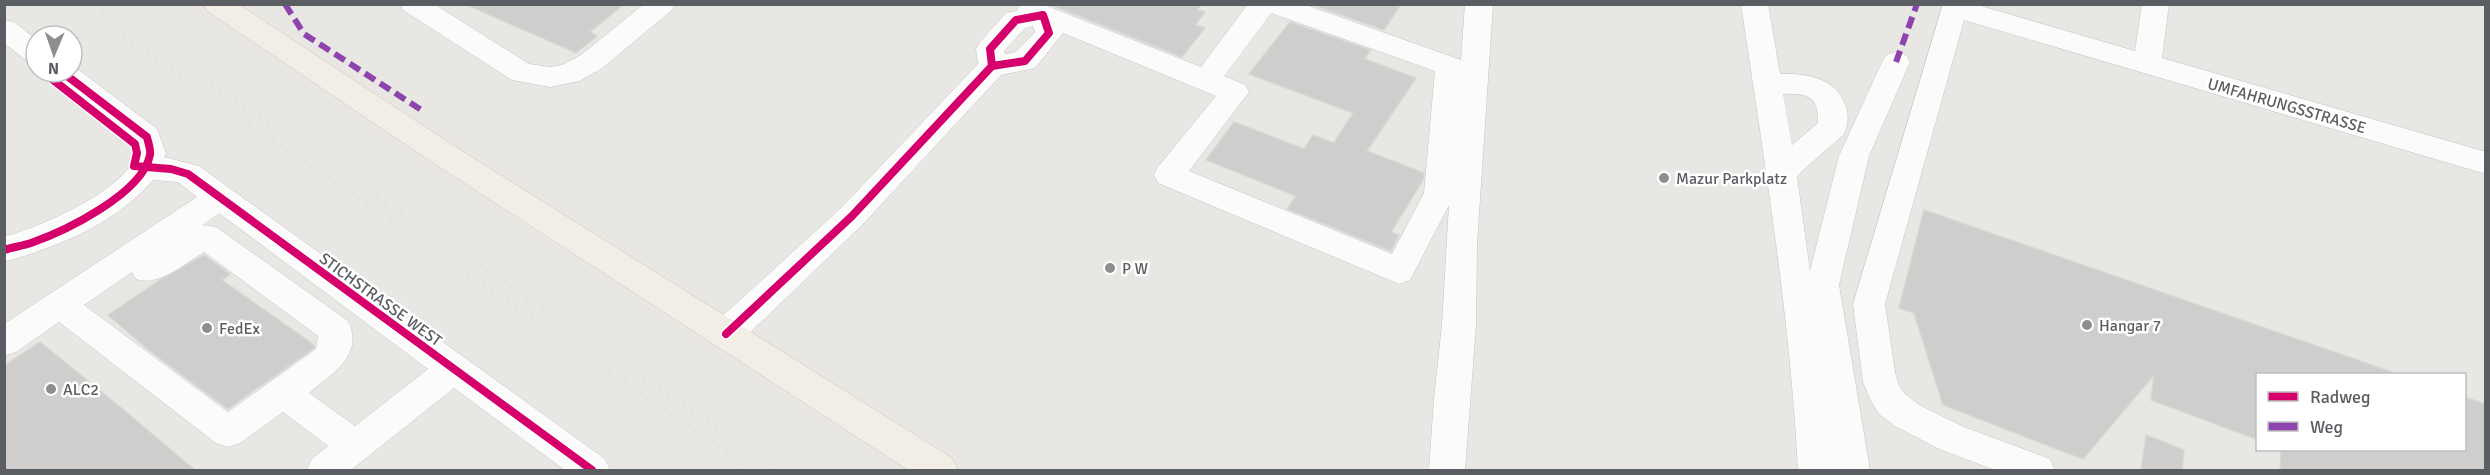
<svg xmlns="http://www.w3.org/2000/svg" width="2490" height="475" font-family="Signika,sans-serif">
	<rect width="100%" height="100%" fill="#e9e7e4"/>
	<g fill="#d0cecd" stroke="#d8d6d4" stroke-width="1.5">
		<polygon points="465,4 624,4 590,32 597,36 576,53"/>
		<polygon points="1049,4 1202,4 1197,10 1205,12 1195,25 1205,28 1182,57"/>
		<polygon points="1311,4 1401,4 1384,30"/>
		<polygon points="1290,22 1370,50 1365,59 1416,78 1367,151 1424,173 1423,180 1391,232 1399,235 1391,251 1287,209 1296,196 1206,160 1234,122 1304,149 1313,135 1334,143 1353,113 1249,74"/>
		<polygon points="1924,210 2392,372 2391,375 2258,375 2258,440 2151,400 2154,375 2083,459 1943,405 1914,313 1899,308"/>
		<polygon points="204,255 230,274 222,280 314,345 314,348 228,409 150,351 108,315 160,280"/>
		<polygon points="40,342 125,411 196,471 4,471 4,366"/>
		<polygon points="2464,397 2486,404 2486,471 2280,471 2281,450 2464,450"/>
		<polygon points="2146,435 2184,450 2182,471 2141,471"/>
	</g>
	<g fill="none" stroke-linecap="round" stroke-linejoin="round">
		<defs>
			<g id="minor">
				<polygon points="400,4 434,4 529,64 550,67 562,65 581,55 644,4 675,4 672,10 601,69 579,81 550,87 512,80 403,10"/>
				<path d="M1020,4h22l159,63 47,-63h55l158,56 4,-56h28l-16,240 -1,81 -11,145h-36l5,-71 8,-74 7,-120 -39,75 -11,4 -241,-101 -4,-8 4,-8 58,-71 -153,-63 -28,35 -34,7 -138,149 -125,120 -12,4 -12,-4 -5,-10 5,-10 127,-116 137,-144 -2,-15 4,-7 26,-29 11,-2zM1271,13l164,58 -11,122 -32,61 -203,-83 60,-79 -4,-7 -21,-9zM1033,26l2,6 -19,20 -11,2 -1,-3 21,-23z"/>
				<path d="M1741,4h27l12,70c27,-1 57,4 66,33 3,10 2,19 -3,28l-40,35 -6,7 13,94 29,-115 43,-94 4,-7 10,-3 10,3 4,7 -41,94 -30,129 31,185h-36v-2v2h-36c-8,-156 -34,-311 -57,-466zM1783,94c24,-1 36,2 35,29l-26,22z"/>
				<polygon points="1943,4 1974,4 2135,51 2142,4 2169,4 2162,58 2486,152 2486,174 1964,20 1885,304 1895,372 1899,386 1904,393 1919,405 1964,427 2050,459 2055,470 1995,470 1939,449 1895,426 1879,414 1871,401 1863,382 1853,304"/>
				<polygon points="4,20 14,22 36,39 36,63 26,60 4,43"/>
				<path d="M72,65l85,64 9,24 -2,4 35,9 406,293 5,11h-45l-111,-82 -103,82h-44l5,-11 16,-13 -45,-34 -43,31 -12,4 -12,-4 -157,-121 -43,30 -12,4v-32l193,-127 -19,-15 -25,-2c-38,44 -93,66 -149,82v-25c33,-9 121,-46 131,-81 1,-5 -1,-9 -2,-14l-81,-63 -4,-7h24zM219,213l209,156 -73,57 -46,-33c22,-18 56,-38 39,-72l-132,-94 -14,-2zM204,252l114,84 -2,13 -88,63 -144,-107 48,-33 4,7c23,8 48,-15 68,-27z"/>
			</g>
			<polygon id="major" points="203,4 238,4 451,144 952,458 958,470 908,470 429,160 207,11"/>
		</defs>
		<use href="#minor" stroke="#c5c5c5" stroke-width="1"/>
		<use href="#major" stroke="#d1c4b2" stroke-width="1"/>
		<use href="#minor" fill="#fcfbfb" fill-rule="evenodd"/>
		<use href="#major" fill="#f2eee6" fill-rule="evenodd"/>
		<g stroke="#e0e1e1" stroke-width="4.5" stroke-dasharray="1.5 8" stroke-linecap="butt">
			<polyline points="77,4 753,470"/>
			<polyline points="94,4 780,470"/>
		</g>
		<g stroke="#8e44ad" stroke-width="6" stroke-dasharray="12 6" stroke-linecap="butt">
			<polyline points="285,4 304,34 423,111"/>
			<polyline points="1896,62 1917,4"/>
		</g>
		<defs>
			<g id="cycleway">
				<polygon points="1043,15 1049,33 1025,61 992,66 990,49 1016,20"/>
				<polyline points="43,72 135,144 137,153 134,166 171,169 188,174 592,470"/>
				<path d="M4,250c9,-3 18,-4 27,-7 34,-12 111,-49 119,-88 1,-5 -2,-13 -3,-18l-85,-65"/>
				<polyline points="726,334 852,216 992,66"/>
			</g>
		</defs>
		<use href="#cycleway" stroke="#fff" stroke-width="11"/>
		<use href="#cycleway" stroke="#d6006c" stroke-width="8"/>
	</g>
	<g fill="#8c8e90" stroke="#fff" stroke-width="2">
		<circle cx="1664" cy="178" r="6"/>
		<circle cx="1110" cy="268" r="6"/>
		<circle cx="2087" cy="325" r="6"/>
		<circle cx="207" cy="328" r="6"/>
		<circle cx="51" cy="389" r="6"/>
	</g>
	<g text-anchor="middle" stroke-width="5" stroke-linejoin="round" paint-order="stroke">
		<g font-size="16" fill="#5a5e62" stroke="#fff">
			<text transform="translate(2287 105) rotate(16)" y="6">UMFAHRUNGSSTRASSE</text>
			<text transform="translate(381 299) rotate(36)" y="6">STICHSTRASSE WEST</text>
		</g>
		<g font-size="16" fill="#5a5e62" stroke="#fff" text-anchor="start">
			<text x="1676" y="184">Mazur Parkplatz</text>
			<text x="1122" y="274">P W</text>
			<text x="2099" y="331">Hangar 7</text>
			<text x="219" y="334">FedEx</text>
			<text x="63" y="395">ALC2</text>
		</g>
	</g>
	<rect width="2490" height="475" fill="none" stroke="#5a5e62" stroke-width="12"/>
	<rect x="2256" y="373" width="210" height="78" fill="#ffffff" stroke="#bdbfc0" stroke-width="1.5"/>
	<rect x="2268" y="392" width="30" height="9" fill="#d6006c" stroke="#bdbfc0" stroke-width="1.5"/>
	<text x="2310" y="403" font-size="18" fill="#5a5e62">Radweg</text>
	<rect x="2268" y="422" width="30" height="9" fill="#8e44ad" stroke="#bdbfc0" stroke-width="1.5"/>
	<text x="2310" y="433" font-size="18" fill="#5a5e62">Weg</text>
	<g transform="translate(54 54) rotate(182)"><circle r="28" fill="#ffffff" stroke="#bdbfc0" stroke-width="1.5"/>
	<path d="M0-4.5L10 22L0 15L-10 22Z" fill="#8c8e90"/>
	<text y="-9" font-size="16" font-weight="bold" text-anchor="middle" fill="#5a5e62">N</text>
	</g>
</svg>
